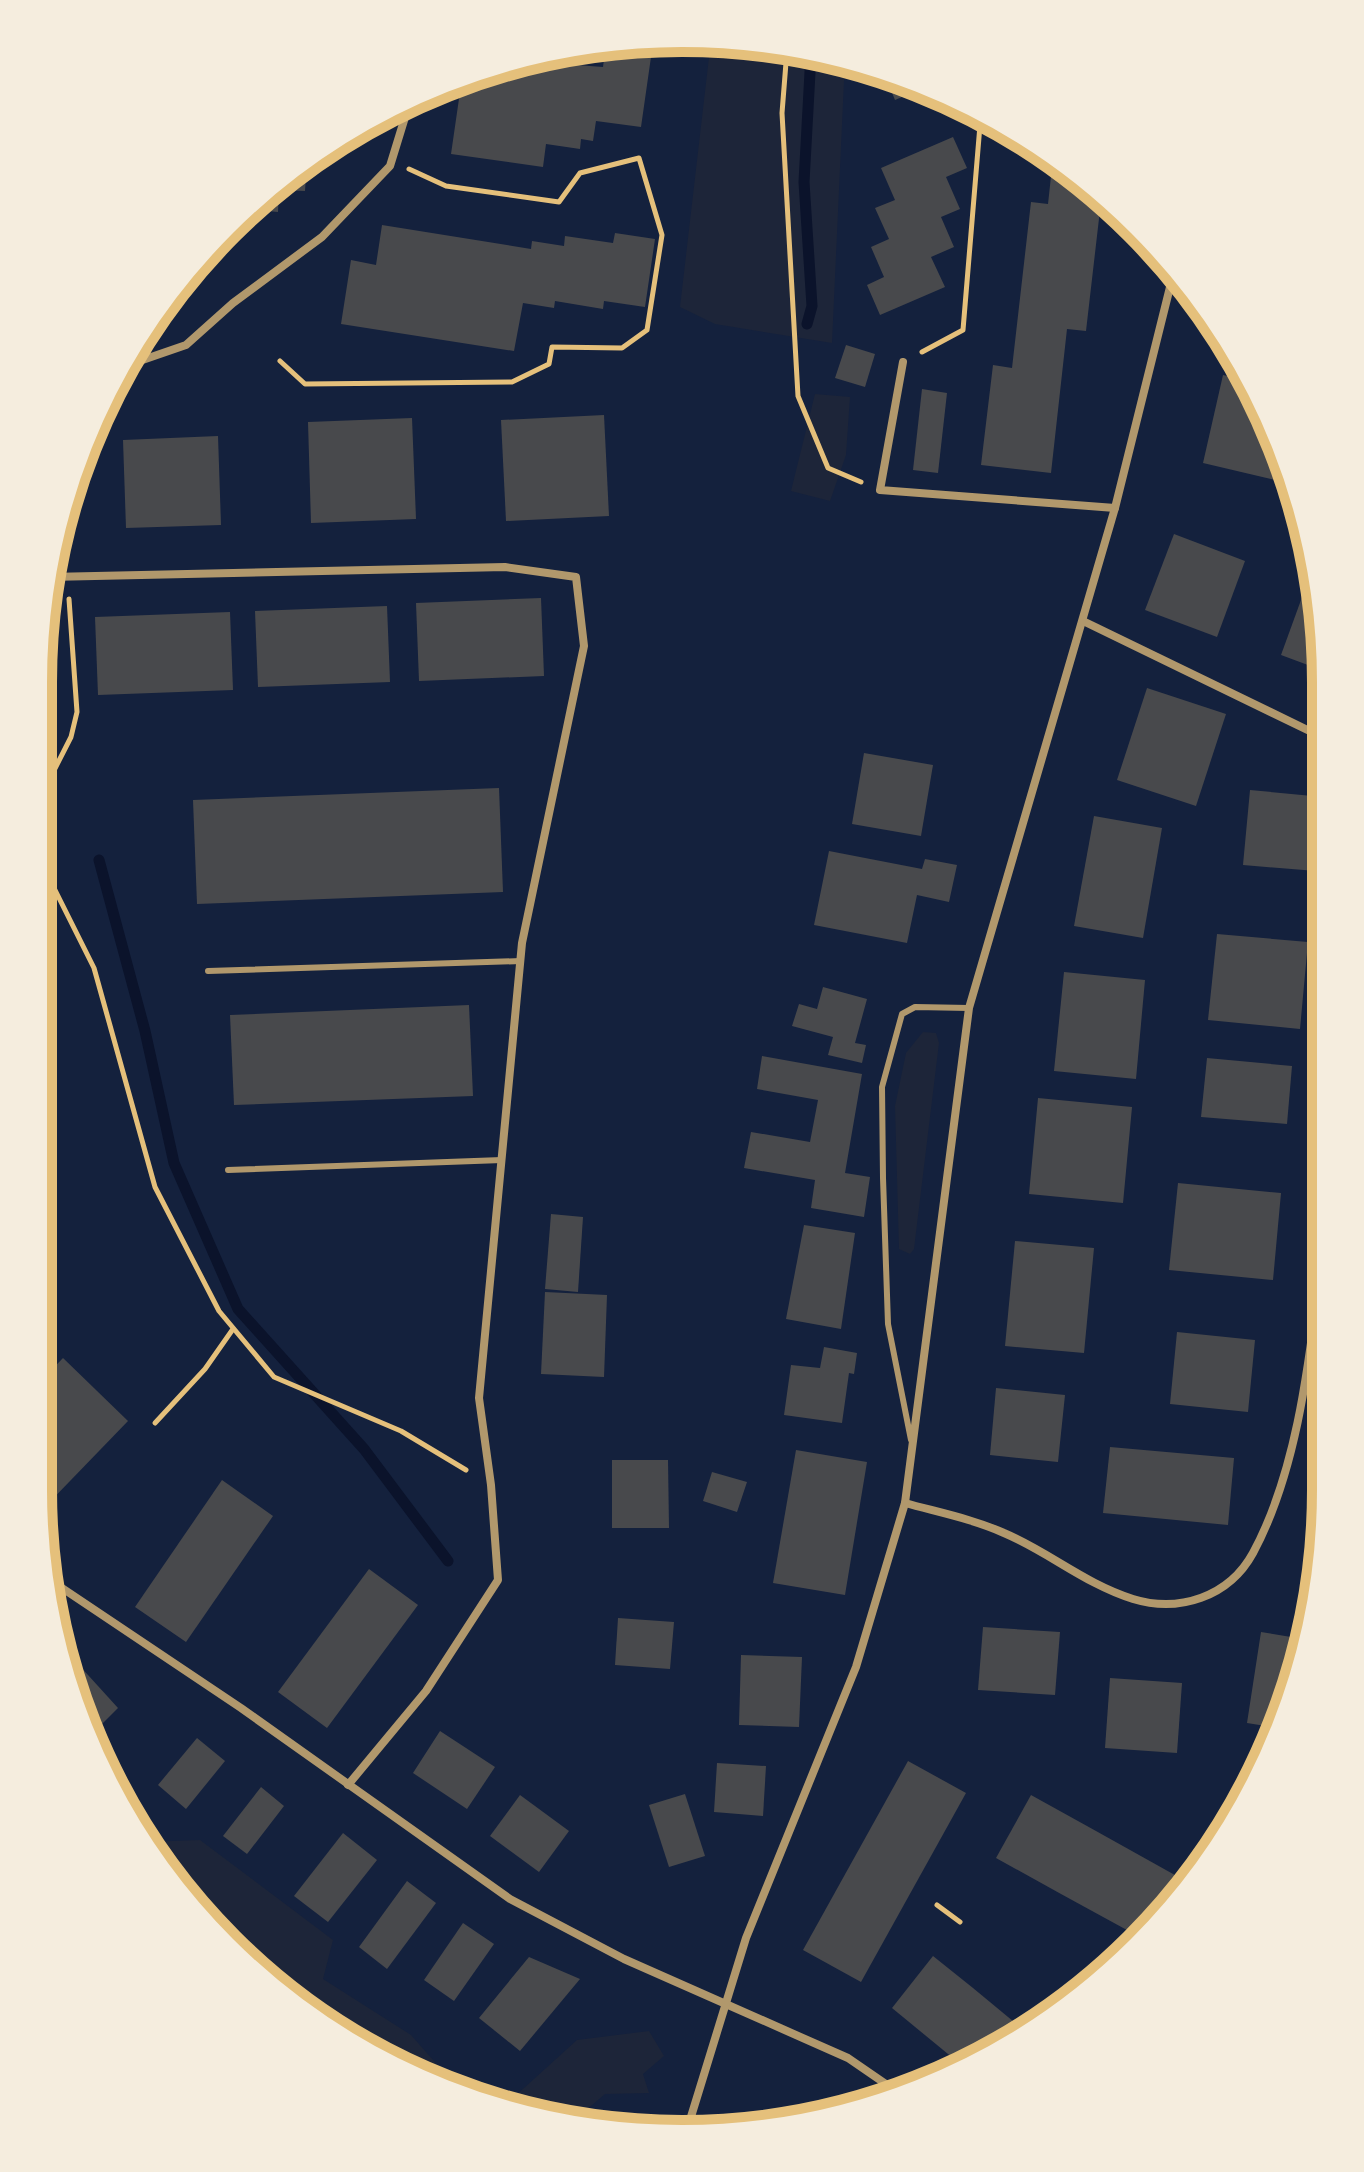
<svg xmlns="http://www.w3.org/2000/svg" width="1364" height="2172" font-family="'Open Sans',sans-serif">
	<rect width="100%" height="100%" fill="#14213d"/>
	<g fill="#1d2539">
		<polygon points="725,39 845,59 832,343 715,324 680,307 711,40"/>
		<polygon points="815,394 850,397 846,455 830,501 791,491"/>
		<polygon points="923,1032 936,1033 939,1043 914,1249 910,1254 899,1249 895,1106 906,1053"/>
		<polygon points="200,1840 333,1940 323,1979 411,2035 456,2086 513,2098 577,2040 649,2031 664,2056 643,2074 649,2093 605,2094 578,2117 475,2100 290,2001 144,1842"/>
	</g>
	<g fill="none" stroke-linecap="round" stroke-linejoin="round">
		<g stroke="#0b132b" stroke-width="11">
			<polyline points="807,324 812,306 804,182 811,54"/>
			<polyline points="99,860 145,1031 174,1163 238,1309 364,1449 448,1561"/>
		</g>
	</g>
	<g fill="#48494c">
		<polygon points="605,51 651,57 641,127 596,121 593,141 581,139 580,149 546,144 543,167 451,154 462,78 524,61 603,67"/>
		<polygon points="884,73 923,88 895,100"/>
		<polygon points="953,137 967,168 946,177 960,209 941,217 954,247 931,257 945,287 880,315 867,285 884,277 871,247 889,239 875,208 895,200 881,168"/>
		<polygon points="1053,158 1074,171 1115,212 1100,210 1086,331 1067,329 1051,473 981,465 993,365 1012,368 1031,202 1048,204"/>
		<polygon points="307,162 305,191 279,190 278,212 247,209"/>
		<polygon points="243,213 242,234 225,233 240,216"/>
		<polygon points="382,225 531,249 532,241 564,246 565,236 613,243 615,233 655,239 645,307 604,301 603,309 555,301 554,308 523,303 514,351 341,324 351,260 376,265"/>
		<polygon points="846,345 875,354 865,387 835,378"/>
		<polygon points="1223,375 1249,381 1259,397 1292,484 1203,463"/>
		<polygon points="922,389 947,393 938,473 913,470"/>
		<polygon points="604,415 609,516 506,521 501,420"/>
		<polygon points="412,418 416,519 311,523 308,422"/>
		<polygon points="218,436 221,525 126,528 123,440"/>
		<polygon points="1174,534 1245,561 1217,637 1145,610"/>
		<polygon points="1313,567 1325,639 1324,671 1281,655"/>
		<polygon points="541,598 544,676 419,681 416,603"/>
		<polygon points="387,606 390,682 258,687 255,611"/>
		<polygon points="230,612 233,690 98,695 95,617"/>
		<polygon points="1147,688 1226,714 1196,806 1117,780"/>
		<polygon points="43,698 57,705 43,732"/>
		<polygon points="864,753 933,765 921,836 852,824"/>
		<polygon points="499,788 503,892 197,904 193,800"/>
		<polygon points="1250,790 1323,797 1316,871 1243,865"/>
		<polygon points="1094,816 1162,828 1143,938 1074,926"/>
		<polygon points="829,851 922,869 925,859 957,865 949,902 917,895 907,943 814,925"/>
		<polygon points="1217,934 1308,942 1300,1029 1208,1020"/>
		<polygon points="1064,972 1145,980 1136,1079 1054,1071"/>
		<polygon points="823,987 867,999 855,1043 866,1045 862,1063 828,1055 833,1037 792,1026 799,1004 817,1009"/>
		<polygon points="469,1005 473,1096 234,1105 230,1015"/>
		<polygon points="762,1056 862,1074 845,1173 870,1177 864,1217 811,1208 815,1180 744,1168 751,1132 810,1142 818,1100 757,1089"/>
		<polygon points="1207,1058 1292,1066 1287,1124 1201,1117"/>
		<polygon points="1038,1098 1132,1107 1123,1203 1029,1194"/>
		<polygon points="1178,1183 1281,1193 1273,1280 1169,1270"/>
		<polygon points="551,1214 583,1217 578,1292 545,1289"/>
		<polygon points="804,1225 855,1233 841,1329 786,1319"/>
		<polygon points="1015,1241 1094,1248 1084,1353 1005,1346"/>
		<polygon points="545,1292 607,1295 604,1377 541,1374"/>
		<polygon points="1177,1332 1255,1340 1248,1412 1170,1404"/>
		<polygon points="824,1347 857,1353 854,1374 849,1373 842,1423 784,1415 791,1365 820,1368"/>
		<polygon points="63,1358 128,1421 41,1511 38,1490 39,1383"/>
		<polygon points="996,1388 1065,1395 1058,1462 990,1455"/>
		<polygon points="1110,1447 1234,1458 1228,1525 1103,1513"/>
		<polygon points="796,1450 867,1462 845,1595 773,1583"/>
		<polygon points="612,1460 668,1460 669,1528 612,1528"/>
		<polygon points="712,1472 747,1482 737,1512 703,1501"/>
		<polygon points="222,1480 273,1516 186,1642 135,1607"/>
		<polygon points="369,1569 418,1605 327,1728 278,1692"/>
		<polygon points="618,1618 674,1622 670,1669 615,1665"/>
		<polygon points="983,1627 1060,1632 1055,1695 978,1690"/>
		<polygon points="1261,1632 1303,1639 1279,1728 1247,1723"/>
		<polygon points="741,1655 802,1657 799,1727 739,1725"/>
		<polygon points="78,1664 118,1708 91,1735 72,1697 68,1673"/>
		<polygon points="1110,1678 1182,1683 1177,1753 1105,1748"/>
		<polygon points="440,1731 495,1767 467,1809 413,1773"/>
		<polygon points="197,1738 225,1761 186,1809 158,1785"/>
		<polygon points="908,1761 966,1793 861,1982 803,1950"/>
		<polygon points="717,1763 766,1766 763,1816 714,1812"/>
		<polygon points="261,1787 284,1806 247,1854 223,1836"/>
		<polygon points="685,1794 705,1856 669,1867 649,1805"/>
		<polygon points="520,1795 569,1831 539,1872 490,1836"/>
		<polygon points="1031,1795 1096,1831 1191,1884 1136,1935 1061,1894 996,1858"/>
		<polygon points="343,1833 377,1860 328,1922 294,1896"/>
		<polygon points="407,1881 436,1903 387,1969 359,1947"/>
		<polygon points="463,1923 494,1944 454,2001 424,1980"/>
		<polygon points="933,1956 973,1988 1026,2032 959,2062 948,2054 892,2008"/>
		<polygon points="529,1957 580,1979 520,2051 479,2018"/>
	</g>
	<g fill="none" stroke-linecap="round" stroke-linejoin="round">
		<g stroke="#e5c07b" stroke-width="5">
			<polyline points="787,50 782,113 798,396 828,468 861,482"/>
			<polyline points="922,352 963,330 981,113"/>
			<polyline points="280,361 305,384 512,382 549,364 552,347 622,348 647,330 662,235 639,158 580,173 559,202 446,186 409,169"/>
			<polyline points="42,794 71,737 77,712 69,599"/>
			<polyline points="42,827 45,870 94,968 155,1187 219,1311 274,1377 401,1431 466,1470"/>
			<polyline points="155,1423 205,1369 233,1329"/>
			<polyline points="937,1905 960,1922"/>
		</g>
		<g stroke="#b1986c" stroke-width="6">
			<polyline points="208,971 521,961"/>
			<polyline points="228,1170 502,1160"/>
			<polyline points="911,1440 888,1324 883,1178 882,1087 902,1014 915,1007 969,1008"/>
		</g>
		<g stroke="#b1986c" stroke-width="8">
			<polyline points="903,362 880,490 1115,508"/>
			<polyline points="128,365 186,345 233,303 322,237 390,166 410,101"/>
			<polyline points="49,577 505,567 576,577 584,646 522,943 479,1398 491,1485 498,1580 426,1691 348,1785"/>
			<polyline points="1083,621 1324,738"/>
			<path d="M905,1503c32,9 68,16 99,30 45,19 81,51 129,66 46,14 96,-2 120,-46 46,-85 57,-200 69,-294"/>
			<polyline points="53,1582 241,1708 510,1899 624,1959 848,2058 896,2091"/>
			<polyline points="686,2133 746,1938 856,1667 905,1503 969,1008 1115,508 1174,271"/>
		</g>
	</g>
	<path d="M0 0H1364V2172H0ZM682 52H682A630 630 0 0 1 1312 682V1490A630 630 0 0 1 682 2120H682A630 630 0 0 1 52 1490V682A630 630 0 0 1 682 52Z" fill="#f5edde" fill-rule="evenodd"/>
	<path fill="none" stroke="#e5c07b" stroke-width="10" d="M682 52H682A630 630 0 0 1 1312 682V1490A630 630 0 0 1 682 2120H682A630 630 0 0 1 52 1490V682A630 630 0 0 1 682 52Z"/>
</svg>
